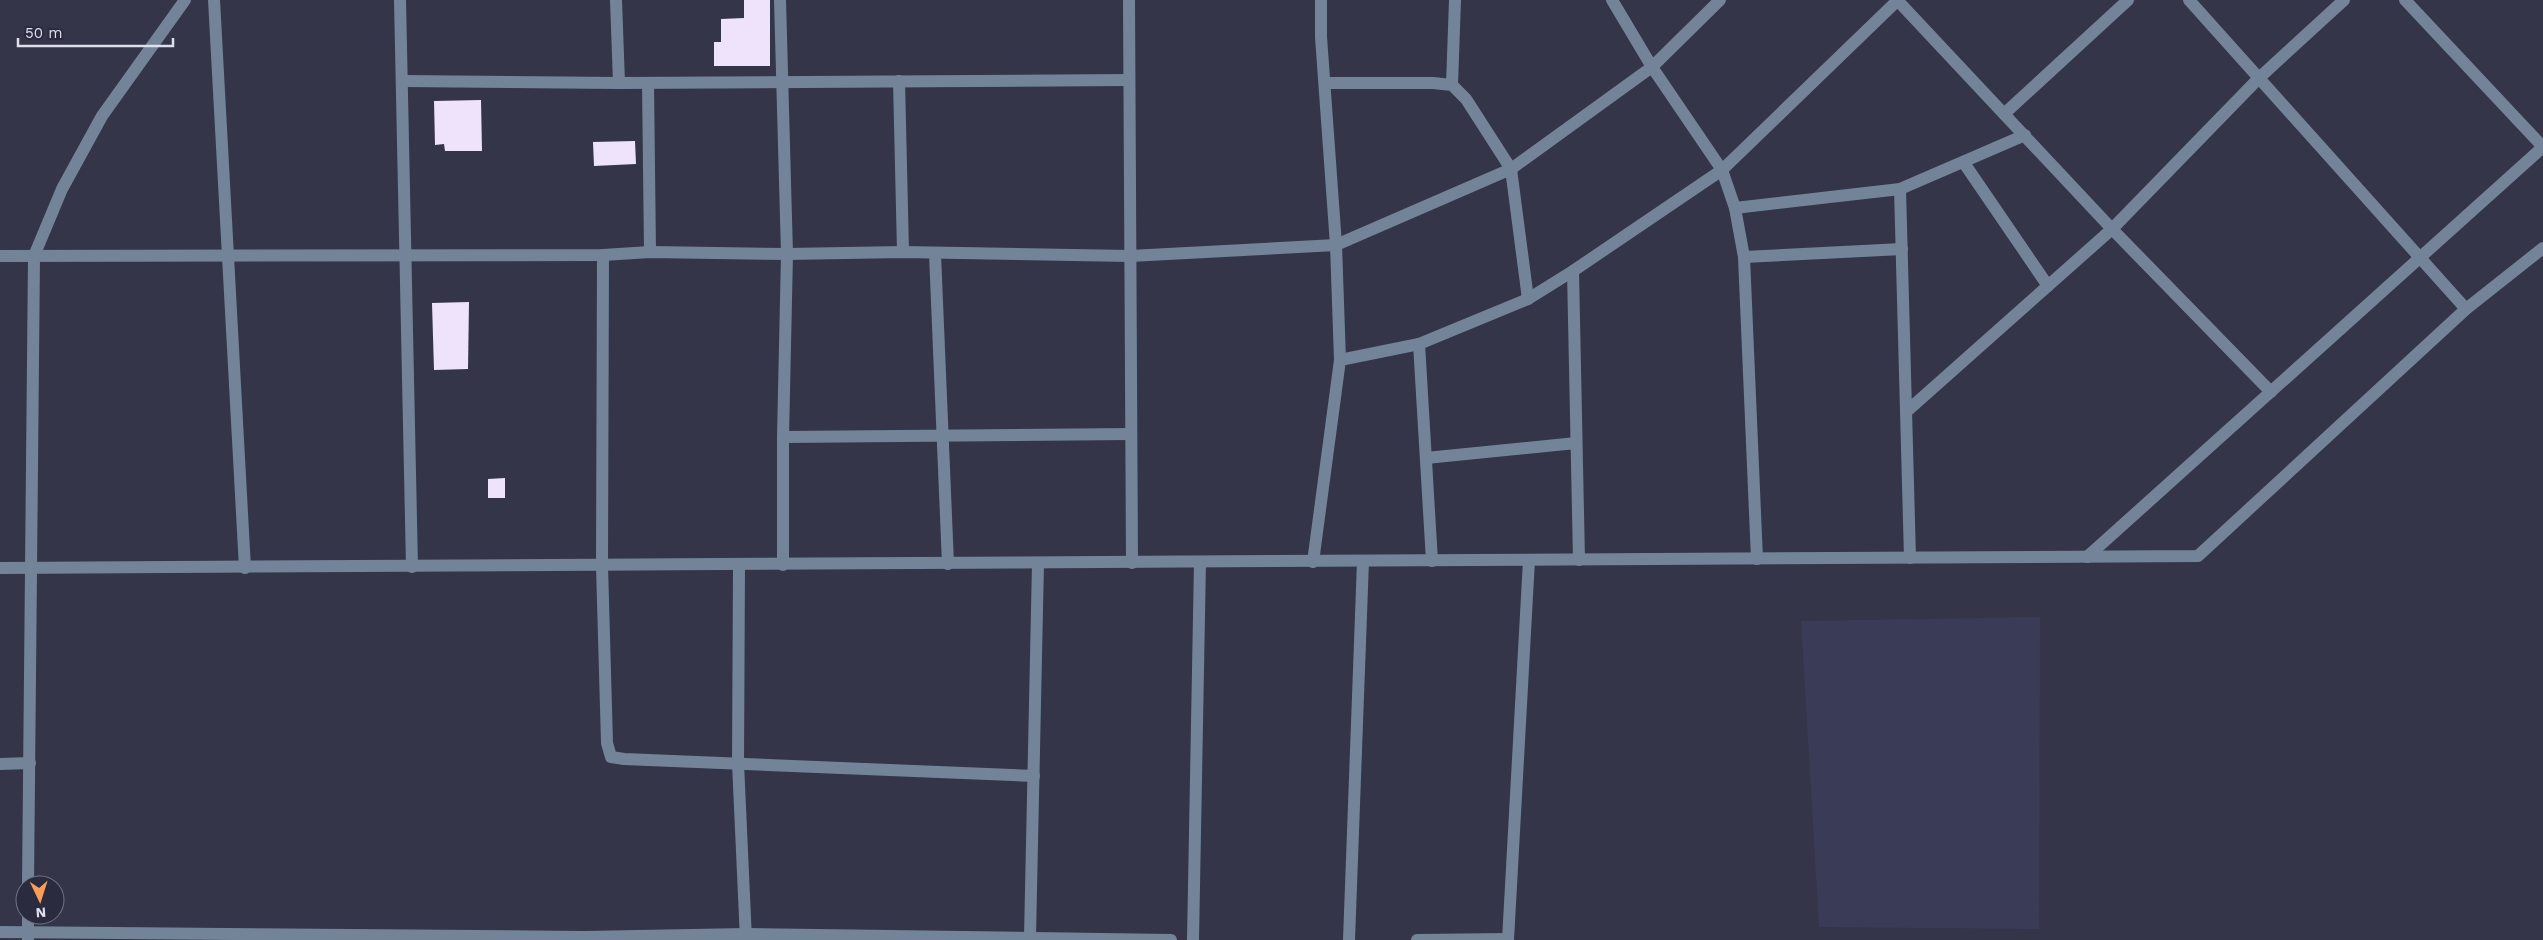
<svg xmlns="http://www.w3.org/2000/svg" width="2543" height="940" font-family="'Work Sans',sans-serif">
	<rect width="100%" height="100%" fill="#343549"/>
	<polygon fill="#3a3b56" points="2040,617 2039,929 1819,927 1801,621"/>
	<g fill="#efe3fb">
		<polygon points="744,0 770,0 770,66 714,66 714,42 721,42 721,19 744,18"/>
		<polygon points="481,100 482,151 445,151 444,144 435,145 434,101"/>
		<polygon points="635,141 636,164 594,166 593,142"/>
		<polygon points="469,302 468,369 434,370 432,303"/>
		<polygon points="505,478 505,498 488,498 488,479"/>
	</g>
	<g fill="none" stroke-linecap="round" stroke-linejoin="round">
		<g stroke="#738499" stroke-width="12">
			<polyline points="214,0 245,568"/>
			<polyline points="400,0 412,567"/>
			<polyline points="616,0 619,83"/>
			<polyline points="780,0 787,254 783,437 783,565"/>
			<polyline points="1129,0 1132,563"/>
			<polyline points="1321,0 1321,37 1336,245 1340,360"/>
			<polyline points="1612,0 1652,67 1722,170 1735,208 1744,257 1757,559"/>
			<polyline points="2189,0 2466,309"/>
			<polyline points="2405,0 2543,147"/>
			<polyline points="1898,1 2112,229 2271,392"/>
			<polyline points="402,81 619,83 1129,80"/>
			<polyline points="899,81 903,252"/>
			<polyline points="648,83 650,252"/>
			<polyline points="1326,83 1433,83 1452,85 1466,99 1511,169 1528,299"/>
			<polyline points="1452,85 1455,0"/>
			<polyline points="2004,114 2128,0"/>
			<polyline points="1964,163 2048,286"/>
			<polyline points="1900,189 1910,558"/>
			<polyline points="1735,208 1900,189 2025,135"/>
			<polyline points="935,254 948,564"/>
			<polyline points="603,255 602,566 607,743 611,757 624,759 1034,776"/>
			<polyline points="0,256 603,255 650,252 787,254 903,252 1130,256 1336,245 1511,169 1652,67 1720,0"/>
			<polyline points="1744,257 1902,249"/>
			<polyline points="1573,271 1579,560"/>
			<polyline points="1419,344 1432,561"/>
			<polyline points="1906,412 2112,229 2259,78 2344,0"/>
			<polyline points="783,437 1131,434"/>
			<polyline points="1426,458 1576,443"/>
			<polyline points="2087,557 2543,147"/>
			<polyline points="1313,562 1340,360 1419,344 1528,299 1573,271 1722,170 1898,0"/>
			<polyline points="739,565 738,763 746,940"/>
			<polyline points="0,568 2198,556 2466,309 2543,248"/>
			<polyline points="0,764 30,763"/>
			<polyline points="28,885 34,256 62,189 102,116 185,0"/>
			<polyline points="0,932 584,937 746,934 1171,940"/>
			<polyline points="1030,937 1038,563"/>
			<polyline points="28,940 28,915"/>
			<polyline points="1193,940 1200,562"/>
			<polyline points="1349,940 1363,561"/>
			<polyline points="1417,940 1508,939"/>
			<polyline points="1508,940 1529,560"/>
		</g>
	</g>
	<g transform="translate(40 900) rotate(176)"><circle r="24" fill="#2a2b3e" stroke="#727384"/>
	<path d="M0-4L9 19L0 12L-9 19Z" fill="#fd9c56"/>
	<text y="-8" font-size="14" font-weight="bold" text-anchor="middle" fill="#dedfec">N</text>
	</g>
	<path d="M18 38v8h155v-8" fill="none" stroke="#dedfec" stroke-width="2.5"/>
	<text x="25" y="38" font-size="15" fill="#dedfec" stroke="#2a2b3e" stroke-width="4" paint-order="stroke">50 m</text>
</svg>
